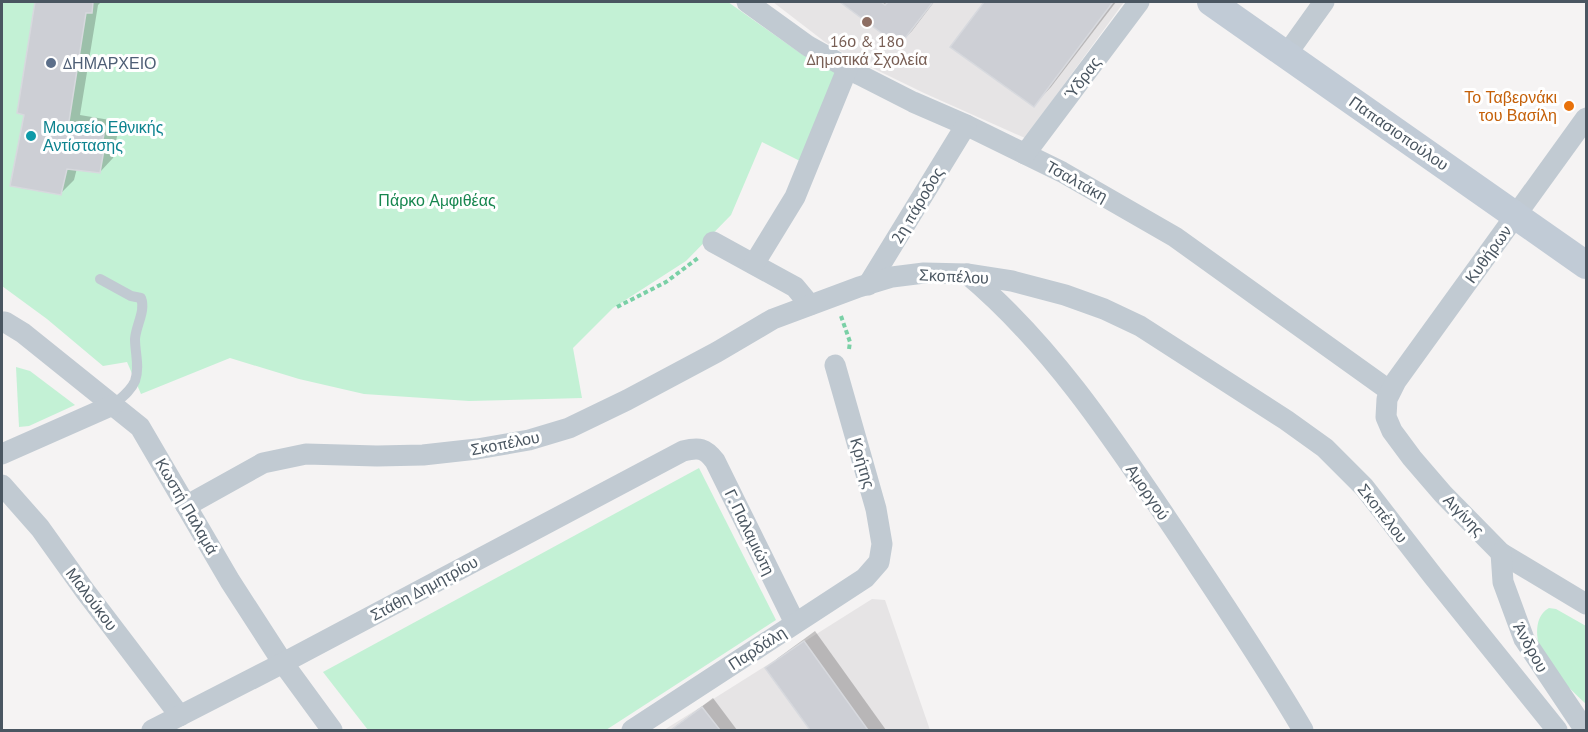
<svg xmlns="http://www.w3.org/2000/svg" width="1588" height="732" font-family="'PT Sans',sans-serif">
	<rect width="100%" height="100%" fill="#f5f3f3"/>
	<g fill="#e6e4e5">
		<polygon points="773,2 1124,2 1025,138 924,93 850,57 825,42"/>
		<polygon points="872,599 885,600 930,730 664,730"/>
	</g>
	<g fill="#c3f1d5">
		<polygon points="2,2 728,2 803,55 837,70 800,161 762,142 731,215 686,261 613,308 573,348 582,398 469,401 364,394 299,379 230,358 141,394 127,362 103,366 47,319 2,286"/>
		<polygon points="16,367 30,371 75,405 29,426 19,427"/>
		<polygon points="699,468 776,620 606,730 368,730 323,672"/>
		<path d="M1549,608l7,1 30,17v78c-10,-10 -36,-33 -42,-44 -7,-15 -13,-42 5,-52z"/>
	</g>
	<g fill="#0003">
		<polygon points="36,2 101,2 98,5 80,115 116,121 114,131 118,131 113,158 100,172 77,168 74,180 61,193 26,114 18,112"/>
		<polygon points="842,2 934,2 912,31 899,44"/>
		<polygon points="986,2 1116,2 1051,87 1034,105 952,47"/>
		<polygon points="815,631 886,730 812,730 767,668 778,658"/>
		<polygon points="713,698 737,730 671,730 676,726"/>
	</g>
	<g fill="#cdcfd5" stroke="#d7d9de" stroke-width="1.5">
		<polygon points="35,2 93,2 92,13 86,13 68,128 104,134 102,144 105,144 100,173 67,169 61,195 10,186 24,115 17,113"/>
		<polygon points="840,2 881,2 885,5 888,2 933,2 899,46"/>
		<polygon points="984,2 1113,2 1034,107 950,47"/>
		<polygon points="804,641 868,730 810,730 765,668"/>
		<polygon points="702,707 720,730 671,730"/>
	</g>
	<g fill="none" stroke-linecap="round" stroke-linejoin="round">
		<g stroke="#7ad0a6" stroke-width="4" stroke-dasharray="4.5 3" stroke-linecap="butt">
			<polyline points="617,307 666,282 698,258"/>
			<polyline points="841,316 850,342 849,349"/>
		</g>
		<path stroke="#c1cad2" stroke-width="10" d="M100,279l31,17 10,2c5,13 -5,27 -6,41 0,14 5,28 0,42 -4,10 -14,17 -22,24"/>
		<g stroke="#c1cad2" stroke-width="21">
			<polyline points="747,2 808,46 860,75 913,102 966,125 1062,172 1175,237 1390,391"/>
			<polyline points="1286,55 1324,2"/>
			<polyline points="1586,118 1396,381 1387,399 1386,417 1392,431 1412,458 1443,494 1501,553 1586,604"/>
			<polyline points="1025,154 1139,2"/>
			<polyline points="713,242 795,287 810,305"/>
			<polyline points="754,264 795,197 848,67"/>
			<path d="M967,274c86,72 149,169 211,261 43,65 86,128 125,195"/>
			<polyline points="868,285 966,125"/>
			<polyline points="2,322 5,322 23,333 140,427 230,581 283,663 332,730"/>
			<polyline points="2,454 113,405"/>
			<polyline points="2,485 40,528 85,591 180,716"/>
			<polyline points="186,506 263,463 306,454 377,456 423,455 477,449 529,440 569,428 627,400 717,352 773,319 859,287 892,277 924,273 967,274 1012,281 1065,295 1104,309 1140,326 1286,420 1325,448 1364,487 1433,576 1557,730"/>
			<polyline points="1501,553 1503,582 1524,639 1585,730"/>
			<path d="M152,730l131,-67 400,-212c16,-4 22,-3 32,10l80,162"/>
			<polyline points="632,730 865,578 879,562 882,544 876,509 835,365"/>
		</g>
		<polyline stroke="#c1cbd6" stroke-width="28" points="1211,2 1586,265"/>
	</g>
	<circle fill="#8d6e63" stroke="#fff" stroke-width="2" cx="867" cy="22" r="6"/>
	<circle fill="#5c6f8a" stroke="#fff" stroke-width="2" cx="51" cy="63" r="6"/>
	<circle fill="#e8710a" stroke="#fff" stroke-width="2" cx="1569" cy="106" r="6"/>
	<circle fill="#0f9aa8" stroke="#fff" stroke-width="2" cx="31" cy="136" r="6"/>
	<g text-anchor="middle" stroke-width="6" stroke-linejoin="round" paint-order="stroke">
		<g font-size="16" fill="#785e54" stroke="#fff">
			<text x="867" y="47">16ο &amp; 18ο<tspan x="867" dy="18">Δημοτικά Σχολεία</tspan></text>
		</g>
		<g font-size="16" fill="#4e5e75" stroke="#fff" text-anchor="start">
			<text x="63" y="69">ΔΗΜΑΡΧΕΙΟ</text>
		</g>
		<g font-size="16" fill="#4a5661" stroke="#fff">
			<text transform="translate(1082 78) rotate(-53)" y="6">Ύδρας</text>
			<text transform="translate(1399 133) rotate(35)" y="6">Παπασιοπούλου</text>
			<text transform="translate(1077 181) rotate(29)" y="6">Τσαλτάκη</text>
			<text transform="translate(917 205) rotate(-59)" y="6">2η πάροδος</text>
			<text transform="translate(1488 254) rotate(-54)" y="6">Κυθήρων</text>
			<text transform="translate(954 276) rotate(3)" y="6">Σκοπέλου</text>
			<text transform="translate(505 443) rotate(-11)" y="6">Σκοπέλου</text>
			<text transform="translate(863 463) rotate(74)" y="6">Κρήτης</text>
			<text transform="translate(1148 492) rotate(56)" y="6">Αμοργού</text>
			<text transform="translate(187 506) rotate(60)" y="6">Κωστή Παλαμά</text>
			<text transform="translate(1383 513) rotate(52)" y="6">Σκοπέλου</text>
			<text transform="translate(1464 515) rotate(46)" y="6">Αιγίνης</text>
			<text transform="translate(750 532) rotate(64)" y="6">Γ. Παλαμιώτη</text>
			<text transform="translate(424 588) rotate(-28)" y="6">Στάθη Δημητρίου</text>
			<text transform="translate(92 599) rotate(53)" y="6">Μαλούκου</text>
			<text transform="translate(1531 647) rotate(61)" y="6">Άνδρου</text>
			<text transform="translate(757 648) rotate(-33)" y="6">Παρδάλη</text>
		</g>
		<g font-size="16" fill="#c56008" stroke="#fff" text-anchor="end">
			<text x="1557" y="103">Το Ταβερνάκι<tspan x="1557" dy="18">του Βασίλη</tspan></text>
		</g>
		<g font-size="16" fill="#0d838f" stroke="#fff" text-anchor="start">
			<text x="43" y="133">Μουσείο Εθνικής<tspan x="43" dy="18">Αντίστασης</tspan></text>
		</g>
		<g font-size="16" fill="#17864f" stroke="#fff">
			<text x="437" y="206">Πάρκο Αμφιθέας</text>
		</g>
	</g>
	<rect width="1588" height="732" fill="none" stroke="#4a5661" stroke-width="6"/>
</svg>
